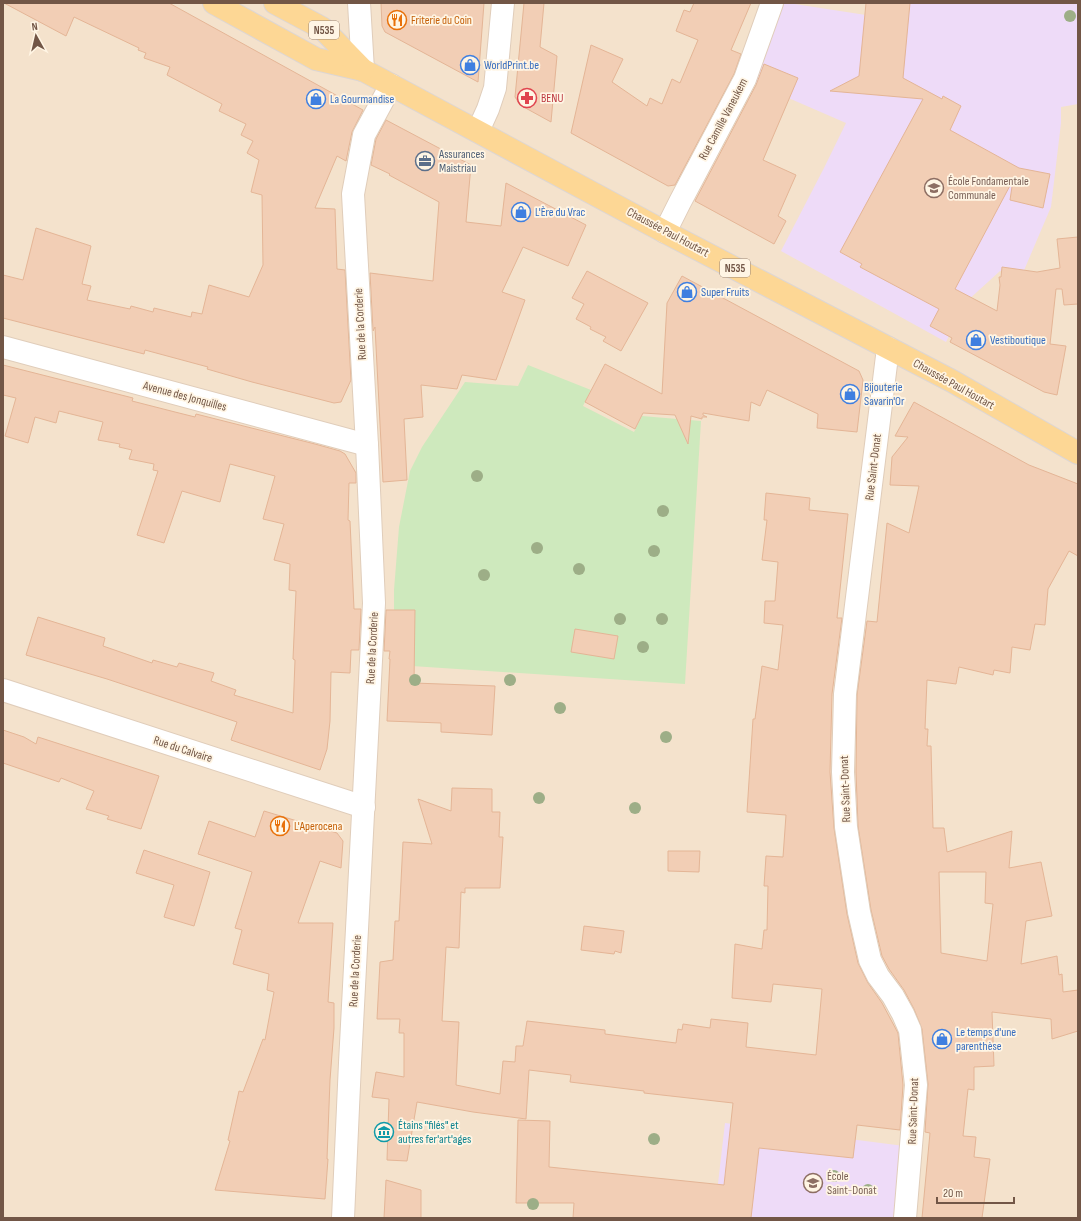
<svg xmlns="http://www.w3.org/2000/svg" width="1081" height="1221" font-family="'Sofia Sans Condensed',sans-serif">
	<rect width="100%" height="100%" fill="#fcf1de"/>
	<rect fill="#f4e2cc" x="3" y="3" width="1075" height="1215"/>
	<g fill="#eedbf8">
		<polygon points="772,3 788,3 866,15 867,3 1078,3 1078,104 1061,107 1061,123 1051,207 1022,275 1000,271 966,302 946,342 781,251 824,168 846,123 745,79"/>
		<polygon points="725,1123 912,1147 905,1218 714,1218"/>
	</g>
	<polygon fill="#cee9bd" points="528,365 591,390 583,406 634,432 642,416 701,421 685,684 412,666 394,617 394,590 399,527 410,471 422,447 465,382 518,386"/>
	<g fill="#f2ceb5" stroke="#e4b596" fill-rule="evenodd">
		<polygon points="4,3 169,3 363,110 352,132 346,161 337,156 315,208 335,209 337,269 345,270 351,380 341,402 334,403 252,382 207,369 208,367 145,350 144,354 3,318 3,275 23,280 36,228 91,246 82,284 91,286 87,300 130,309 131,306 153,312 154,308 191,317 192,312 202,314 209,285 249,297 263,265 262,195 251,192 259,160 247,153 253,141 241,135 246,124 219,111 222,104 167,75 170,67 144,58 146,53 138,50 139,48 74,17 66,36"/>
		<polygon points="381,3 484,3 478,82 385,32 382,26"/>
		<polygon points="524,3 544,3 540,47 557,56 551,122 520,105 515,97"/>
		<polygon points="694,3 751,3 731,50 741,54 734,74 675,185 668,186 571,133 591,45 623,59 612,82 647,106 650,98 662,104 672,79 680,83 698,40 676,31 684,10 690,12"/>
		<polygon points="866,3 910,3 903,78 942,99 943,96 961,106 950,130 1019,168 1050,174 1043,208 1010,200 1013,180 955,289 997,311 1000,285 999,277 1001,277 1002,267 1037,272 1060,268 1057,239 1078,237 1078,304 1064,305 1062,289 1056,289 1050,344 1066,346 1057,395 1044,392 950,342 952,338 930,326 939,309 860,267 862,264 840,252 923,99 830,91 859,76"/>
		<polygon points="764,64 798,78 763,160 796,175 778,216 786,221 774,244 695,201 756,85"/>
		<polygon points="386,120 471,165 466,222 501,226 506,183 586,225 568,266 523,247 502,292 525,300 496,380 462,375 457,389 421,385 423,417 404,419 407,480 383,482 375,327 373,331 370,273 433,281 439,202 389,175 390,174 371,165 376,139"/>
		<polygon points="587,271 648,303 621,351 603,341 606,337 590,329 591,327 576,319 584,304 572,298"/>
		<polygon points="682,276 859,371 863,380 857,432 817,428 818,414 767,390 760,406 751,402 749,421 703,413 703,415 707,417 702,417 702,419 691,416 688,444 675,415 643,413 635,429 585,402 605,364 662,394 667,303"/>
		<polygon points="3,365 133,398 132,401 175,412 195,417 196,414 315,444 340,451 345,454 356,473 356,483 349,483 348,520 350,521 354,609 361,609 359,650 351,650 350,673 331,672 330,721 327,749 320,770 231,740 237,722 107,679 26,655 38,617 105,638 103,646 152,663 153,660 177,667 179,663 214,673 211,681 236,690 234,695 293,713 295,660 293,659 296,591 289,590 290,564 274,560 284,524 263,519 275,476 230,464 220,502 182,491 164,543 137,535 158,471 153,470 154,464 129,459 132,450 119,447 120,444 98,440 103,422 59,411 56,423 35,417 28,443 5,436 16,398 3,395"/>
		<path d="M914,402l115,63 49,19v72l-9,-5 -21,38 -3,36 -10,-1 -5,26 -18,-3 -2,26 -16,-3 -1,5 -34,-8 -3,17 -29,-4 -2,49h3l-1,17h4l2,82h11l3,24 65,-21 -3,37 32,-6 11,54 -26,5 -5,43 36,-8 2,19 3,-1 1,18 15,-2v41l-26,8 -1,-20 -59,-7 2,54 -20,1v23l-6,-1 -5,47 13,1 -2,20 16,2 -8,59h-60l8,-85 -5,-1 3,-48 -6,-55 -8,-20 -10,-19 -15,-21 -7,-13 -11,-46 -13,-84 -2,-54 1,-77 10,-74 10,1 10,-99 22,10 10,-47 -29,-1 2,-28 16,-20 -13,-1zM939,872h47l-1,31 8,1 -6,57 -46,-8z"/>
		<polygon points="766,493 810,498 809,510 848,514 837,618 842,618 832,694 830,772 834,828 847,914 858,963 868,983 882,1003 898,1033 903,1085 900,1130 857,1125 853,1158 759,1148 751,1218 573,1218 574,1203 516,1203 518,1120 550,1121 549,1167 724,1185 733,1103 644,1093 644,1091 570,1082 571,1075 529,1070 526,1119 473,1112 417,1102 407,1161 387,1160 389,1099 372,1097 376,1072 404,1077 404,1033 399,1033 400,1019 377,1019 380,962 393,960 395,921 399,921 403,842 432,844 418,799 451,811 452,788 492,789 492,812 500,812 499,837 503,837 500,888 465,888 465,893 461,892 459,948 446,947 442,1021 459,1022 456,1085 500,1094 503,1061 515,1062 516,1046 523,1046 527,1021 605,1030 605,1034 676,1043 678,1029 682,1030 683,1024 710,1028 711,1019 748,1023 746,1047 816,1055 822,989 773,984 771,1002 732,998 735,944 762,949 764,930 767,930 768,886 764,886 766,856 783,857 786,815 747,812 753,719 755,719 762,666 778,670 783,625 764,623 765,601 775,601 778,562 762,560 767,520 764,520"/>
		<polygon points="386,610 415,610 414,683 495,686 492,735 441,732 441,723 387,721 390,659 389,659 390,651 384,651"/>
		<polygon points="575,629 618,636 614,659 571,652"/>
		<polygon points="3,730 24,737 36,744 38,737 159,776 141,829 107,819 109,816 86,809 94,791 61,778 59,782 3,763"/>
		<polygon points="264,811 337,833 343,841 341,868 320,861 298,923 333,923 328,1002 334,1003 334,1028 330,1080 327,1159 328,1159 325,1199 215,1190 230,1141 228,1140 239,1091 243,1092 263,1039 265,1040 274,992 267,990 269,974 233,964 242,930 235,928 252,872 198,854 209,821 255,837"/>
		<polygon points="144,850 210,872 194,926 164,917 174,885 136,873"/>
		<polygon points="668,851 700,851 699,872 668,871"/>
		<polygon points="584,926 624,931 621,953 615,951 614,954 581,950"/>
		<polygon points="386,1180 421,1190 421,1218 384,1218"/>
	</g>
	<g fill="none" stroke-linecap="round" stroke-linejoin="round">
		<defs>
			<g id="minor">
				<polyline points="359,3 363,70"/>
				<polyline points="478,131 488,109 495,88 503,3"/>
				<polyline points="665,232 680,202 745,79 772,3"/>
				<polyline points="3,347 367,445"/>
				<polyline points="888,348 845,694 843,772 846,827 859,912 870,960 878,976 893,996 903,1014 910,1030 916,1085 905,1218"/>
				<polyline points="3,690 364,807"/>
				<polyline points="343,1218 350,1063 374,603 367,445 353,194 364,135 391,85"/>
			</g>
			<g id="primary">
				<polyline points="214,3 316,59 363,70 665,232 952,381 1078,453"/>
				<polyline points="275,3 322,28 363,70"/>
			</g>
		</defs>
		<use href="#minor" stroke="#e0cdba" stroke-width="24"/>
		<use href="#primary" stroke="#ddd6d3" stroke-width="24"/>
		<use href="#minor" stroke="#fff" stroke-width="22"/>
		<use href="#primary" stroke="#fdd795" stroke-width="22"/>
	</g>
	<g fill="#9dae87">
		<circle cx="1070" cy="16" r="6"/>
		<circle cx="477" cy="476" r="6"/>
		<circle cx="663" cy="511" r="6"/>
		<circle cx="537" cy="548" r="6"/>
		<circle cx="654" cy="551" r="6"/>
		<circle cx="579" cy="569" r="6"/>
		<circle cx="484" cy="575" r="6"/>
		<circle cx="620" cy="619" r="6"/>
		<circle cx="662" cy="619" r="6"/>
		<circle cx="643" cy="647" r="6"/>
		<circle cx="415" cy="680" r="6"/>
		<circle cx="510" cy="680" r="6"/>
		<circle cx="560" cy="708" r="6"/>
		<circle cx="666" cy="737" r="6"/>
		<circle cx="539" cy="798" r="6"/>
		<circle cx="635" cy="808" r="6"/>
		<circle cx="654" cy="1139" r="6"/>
		<circle cx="834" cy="1176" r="6"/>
		<circle cx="868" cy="1190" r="6"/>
		<circle cx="533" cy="1204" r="6"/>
	</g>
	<defs>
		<symbol id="restaurant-ring" viewBox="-11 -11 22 22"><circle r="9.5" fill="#fff5e4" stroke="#e8710a" stroke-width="1.5"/><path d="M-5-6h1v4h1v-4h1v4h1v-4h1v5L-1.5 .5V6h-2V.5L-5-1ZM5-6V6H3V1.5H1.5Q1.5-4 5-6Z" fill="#e8710a"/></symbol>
		<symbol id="shop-ring" viewBox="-11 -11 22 22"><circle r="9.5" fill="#fff5e4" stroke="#3f7fe0" stroke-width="1.5"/><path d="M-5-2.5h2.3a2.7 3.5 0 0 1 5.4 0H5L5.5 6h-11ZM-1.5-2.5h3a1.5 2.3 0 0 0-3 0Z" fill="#3f7fe0"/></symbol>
		<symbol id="pharmacy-ring" viewBox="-11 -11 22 22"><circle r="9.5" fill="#fff5e4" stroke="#e0444e" stroke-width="1.5"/><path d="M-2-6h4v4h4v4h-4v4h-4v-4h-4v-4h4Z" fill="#e0444e"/></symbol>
		<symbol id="office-ring" viewBox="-11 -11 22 22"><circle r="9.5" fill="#fff5e4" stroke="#5c6f8a" stroke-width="1.5"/><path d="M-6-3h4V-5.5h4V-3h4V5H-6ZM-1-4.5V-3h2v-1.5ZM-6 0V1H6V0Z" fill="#5c6f8a"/></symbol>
		<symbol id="school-ring" viewBox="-11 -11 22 22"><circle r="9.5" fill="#fff5e4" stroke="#8d6e63" stroke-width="1.5"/><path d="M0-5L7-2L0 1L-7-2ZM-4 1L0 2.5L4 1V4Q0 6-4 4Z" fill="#8d6e63"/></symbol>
		<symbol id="museum-ring" viewBox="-11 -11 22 22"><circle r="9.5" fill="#fff5e4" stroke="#0f9aa8" stroke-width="1.5"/><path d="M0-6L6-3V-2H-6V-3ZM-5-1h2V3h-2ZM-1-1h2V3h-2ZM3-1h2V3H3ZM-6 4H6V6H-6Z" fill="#0f9aa8"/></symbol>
	</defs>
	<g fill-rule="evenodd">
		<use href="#restaurant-ring" x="386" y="9" width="22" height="22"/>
		<use href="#shop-ring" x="459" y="54" width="22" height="22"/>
		<use href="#pharmacy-ring" x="516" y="87" width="22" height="22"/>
		<use href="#shop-ring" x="305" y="88" width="22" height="22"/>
		<use href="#office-ring" x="414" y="150" width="22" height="22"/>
		<use href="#school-ring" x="923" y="177" width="22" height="22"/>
		<use href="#shop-ring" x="510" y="201" width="22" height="22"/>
		<use href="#shop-ring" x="676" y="281" width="22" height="22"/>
		<use href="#shop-ring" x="965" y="329" width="22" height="22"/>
		<use href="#shop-ring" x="839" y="383" width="22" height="22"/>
		<use href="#restaurant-ring" x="269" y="815" width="22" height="22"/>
		<use href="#shop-ring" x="931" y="1028" width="22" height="22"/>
		<use href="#museum-ring" x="373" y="1121" width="22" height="22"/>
		<use href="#school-ring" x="802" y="1172" width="22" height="22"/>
	</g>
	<g text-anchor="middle" stroke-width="3.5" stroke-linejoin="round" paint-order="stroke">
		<g fill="#fff5e4" stroke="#9c8675" stroke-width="1">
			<rect x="309" y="21" width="30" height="18" rx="3"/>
			<rect x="720" y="259" width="30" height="18" rx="3"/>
		</g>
		<g font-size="11" font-weight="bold" fill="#725646">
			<text x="324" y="34">N535</text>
			<text x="735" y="272">N535</text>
		</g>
		<g font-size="12" fill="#c56008" stroke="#fff5e4" text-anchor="start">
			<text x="411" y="24">Friterie du Coin</text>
			<text x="294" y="830">L'Aperocena</text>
		</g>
		<g font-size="12" fill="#366cbe" stroke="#fff5e4" text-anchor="start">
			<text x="484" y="69">WorldPrint.be</text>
			<text x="330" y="103">La Gourmandise</text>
			<text x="535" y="216">L'Ère du Vrac</text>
			<text x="701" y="296">Super Fruits</text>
			<text x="990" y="344">Vestiboutique</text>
			<text x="864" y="391">Bijouterie<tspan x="864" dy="14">Savarin'Or</tspan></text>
			<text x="956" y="1036">Le temps d'une<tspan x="956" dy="14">parenthèse</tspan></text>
		</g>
		<g font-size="12" fill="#be3a42" stroke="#fff5e4" text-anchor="start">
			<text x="541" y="102">BENU</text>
		</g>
		<g font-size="12" fill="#725646" stroke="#fff5e4">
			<text transform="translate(723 119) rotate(-62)" y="4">Rue Camille Vaneukem</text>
			<text transform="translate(668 232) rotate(28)" y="4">Chaussée Paul Houtart</text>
			<text transform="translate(360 324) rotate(-93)" y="4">Rue de la Corderie</text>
			<text transform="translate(954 384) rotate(29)" y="4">Chaussée Paul Houtart</text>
			<text transform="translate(185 396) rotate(15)" y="4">Avenue des Jonquilles</text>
			<text transform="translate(873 467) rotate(-83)" y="4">Rue Saint-Donat</text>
			<text transform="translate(372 648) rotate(-87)" y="4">Rue de la Corderie</text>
			<text transform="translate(183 749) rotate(18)" y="4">Rue du Calvaire</text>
			<text transform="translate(845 789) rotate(-92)" y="4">Rue Saint-Donat</text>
			<text transform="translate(355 971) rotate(-87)" y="4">Rue de la Corderie</text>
			<text transform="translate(913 1111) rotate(-88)" y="4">Rue Saint-Donat</text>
		</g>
		<g font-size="12" fill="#4e5e75" stroke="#fff5e4" text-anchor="start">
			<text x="439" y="158">Assurances<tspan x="439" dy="14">Maistriau</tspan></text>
		</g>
		<g font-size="12" fill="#785e54" stroke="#fff5e4" text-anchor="start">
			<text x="948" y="185">École Fondamentale<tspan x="948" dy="14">Communale</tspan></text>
			<text x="827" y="1180">École<tspan x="827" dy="14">Saint-Donat</tspan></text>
		</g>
		<g font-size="12" fill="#0d838f" stroke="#fff5e4" text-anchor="start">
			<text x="398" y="1129">Étains "filés" et<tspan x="398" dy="14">autres fer'art'ages</tspan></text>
		</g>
	</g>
	<rect width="1081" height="1221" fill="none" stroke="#725646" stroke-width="8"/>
	<g transform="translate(36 36) rotate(352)" stroke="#fff5e4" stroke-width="3" paint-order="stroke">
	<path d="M0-3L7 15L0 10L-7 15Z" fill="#725646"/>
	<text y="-6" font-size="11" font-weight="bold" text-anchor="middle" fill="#725646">N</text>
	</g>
	<path d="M937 1197v6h77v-6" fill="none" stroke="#725646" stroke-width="2"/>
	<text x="943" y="1197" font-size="12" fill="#725646" stroke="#fff5e4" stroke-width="3" paint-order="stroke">20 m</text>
</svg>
